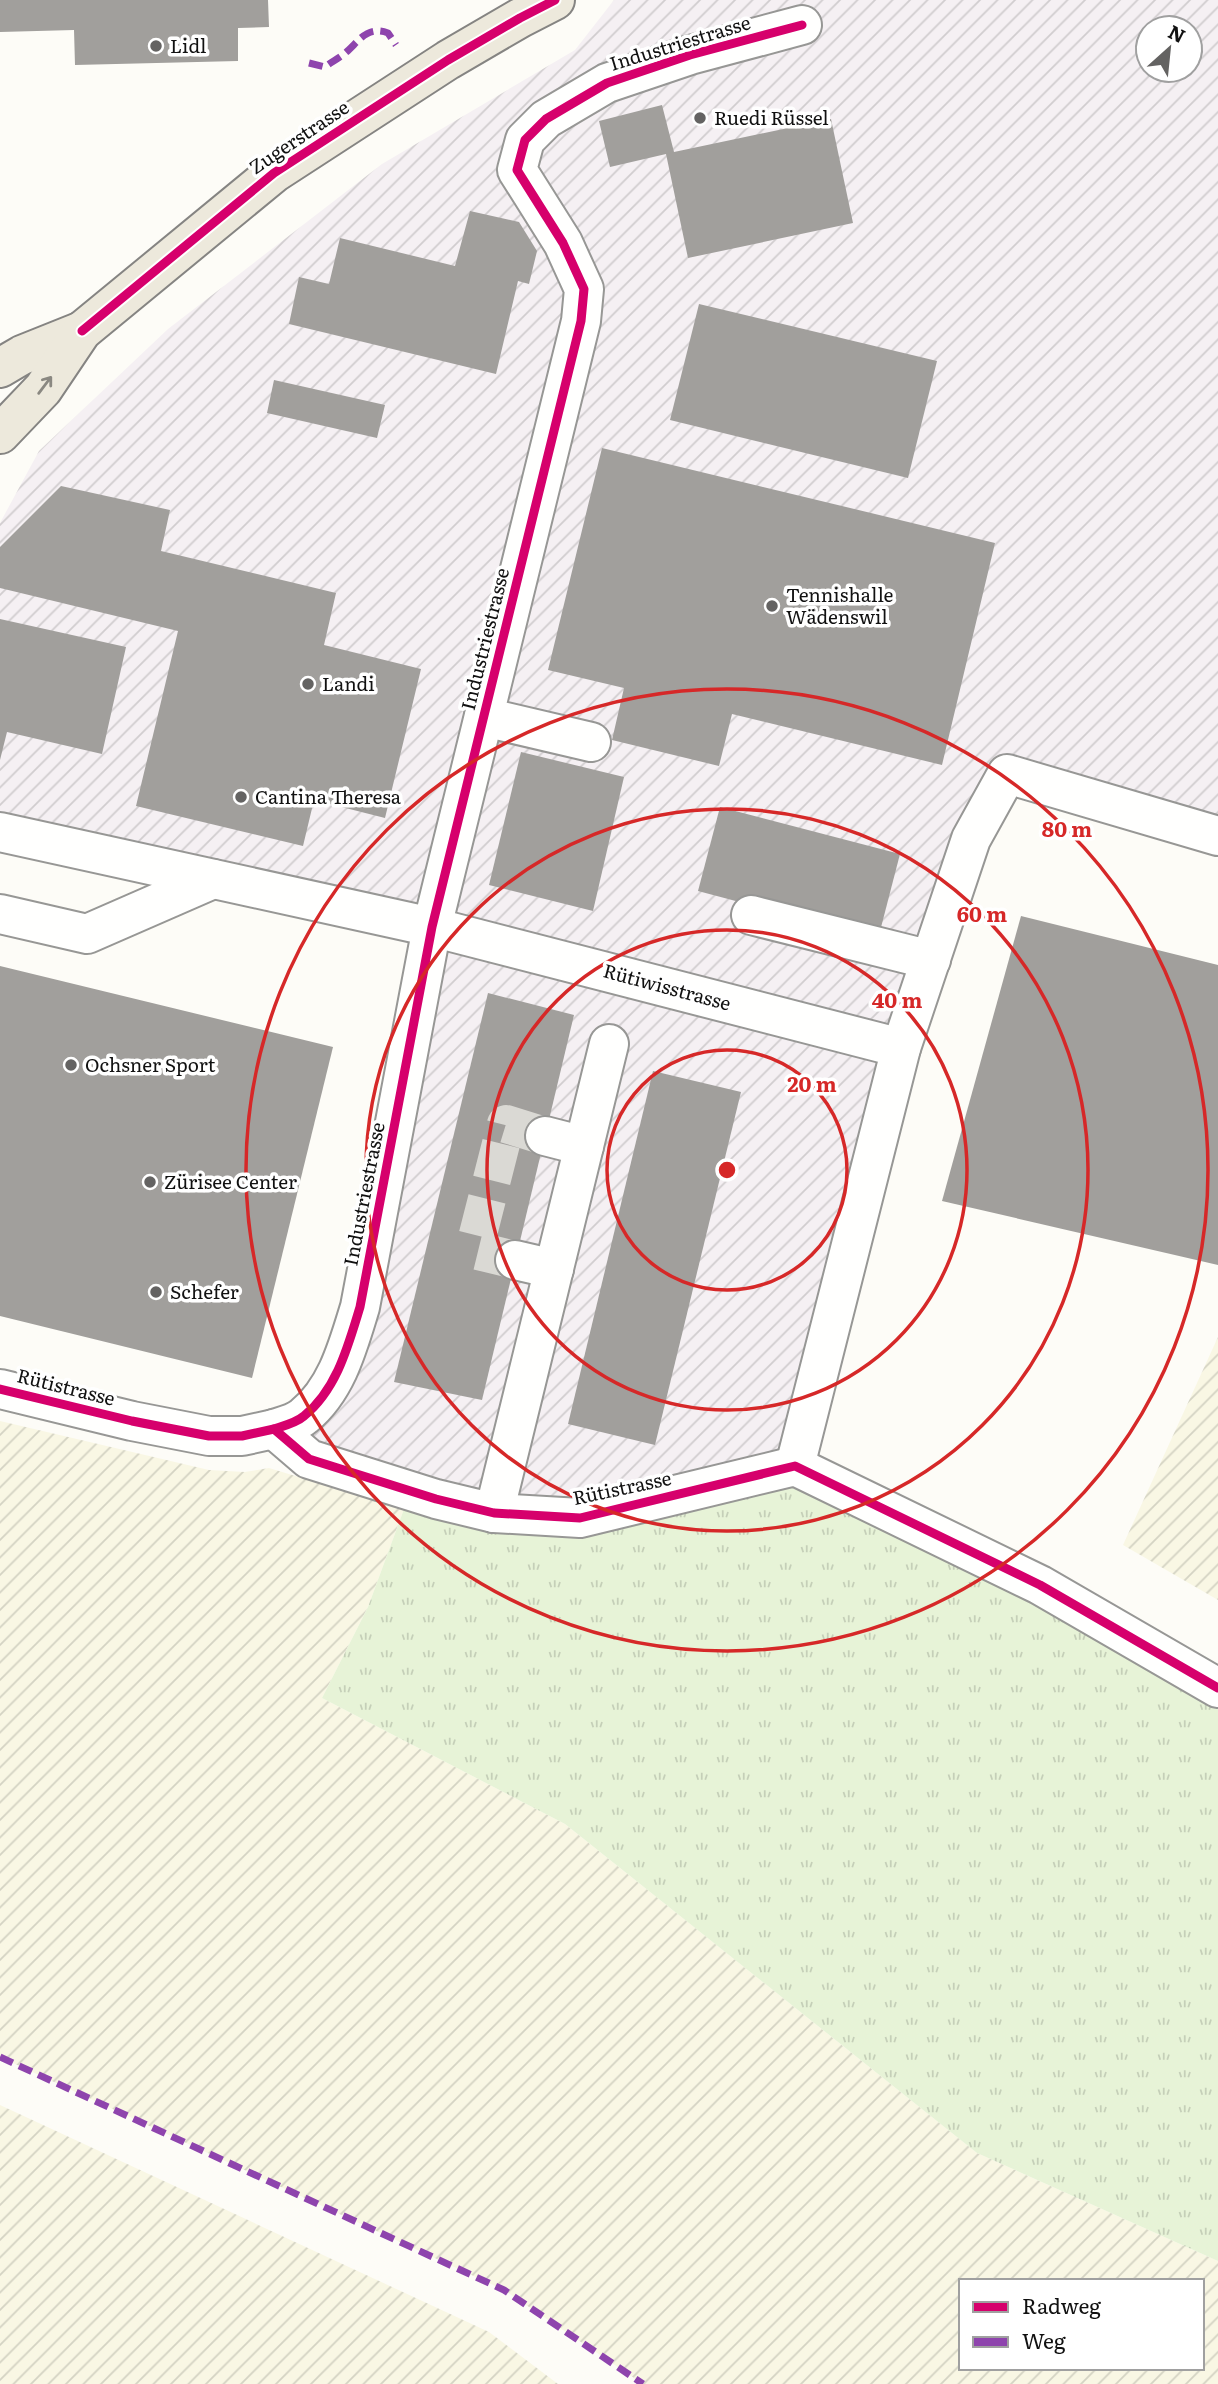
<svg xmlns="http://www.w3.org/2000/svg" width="1218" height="2384" font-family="Literata,serif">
	<defs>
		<pattern id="industrial-furrows" width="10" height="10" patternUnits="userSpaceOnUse" patternTransform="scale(1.75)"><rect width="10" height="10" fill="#f5f0f3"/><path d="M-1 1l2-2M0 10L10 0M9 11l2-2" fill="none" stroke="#d1cdcf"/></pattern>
		<pattern id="farmland-furrows" width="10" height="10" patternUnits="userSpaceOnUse" patternTransform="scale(1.75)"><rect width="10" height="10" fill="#f9f7e4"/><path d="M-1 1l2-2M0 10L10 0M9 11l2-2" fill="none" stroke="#d4d3c3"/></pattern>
		<pattern id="grass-tufts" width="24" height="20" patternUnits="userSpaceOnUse" patternTransform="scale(1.75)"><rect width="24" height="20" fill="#e7f3d7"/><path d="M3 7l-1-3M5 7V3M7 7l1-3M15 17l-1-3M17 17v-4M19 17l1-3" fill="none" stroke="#c5cfb8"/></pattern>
	</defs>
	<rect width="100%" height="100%" fill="#fdfcf7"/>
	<path fill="url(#industrial-furrows)" fill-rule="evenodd" d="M614,0h604v836l-210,-62 -37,65 -176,627 -301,47 -220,-84 51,-34 107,-468 -432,-83v-321l39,-72 129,-122 214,-165 193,-114zM1148,28h42v42h-42z"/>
	<g fill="url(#farmland-furrows)" fill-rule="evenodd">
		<polygon points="1218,1337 1218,1600 1123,1545"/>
		<path d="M0,1421l209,49 36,2 24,-4 135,41 -36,98 -46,91 243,126 412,329 241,108v123h-575l-139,-94 -504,-233zM961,2281h241v87h-241z"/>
		<polygon points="0,2105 489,2332 558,2384 0,2384"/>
	</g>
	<polygon fill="url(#grass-tufts)" points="795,1466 1218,1688 1218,2261 977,2153 565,1824 322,1698 368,1607 404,1509 436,1499 494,1513"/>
	<g fill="#a19f9c">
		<polygon points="0,0 268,0 269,27 238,28 238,61 75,65 74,30 0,32"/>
		<polygon points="662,105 674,152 831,119 853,223 688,258 666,154 610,167 599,121"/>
		<polygon points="470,211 519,222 537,251 529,284 518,281 496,374 289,324 299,277 329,284 340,238 455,266"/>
		<polygon points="699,304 937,361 908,478 670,420"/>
		<polygon points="274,380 385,405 377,438 267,413"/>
		<polygon points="602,448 995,543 942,765 732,714 719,766 612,740 624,688 548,670"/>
		<polygon points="61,486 170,510 161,551 336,593 324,645 421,669 385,818 314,800 303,846 136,806 178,631 0,588 0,547"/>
		<polygon points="0,619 126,647 102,754 7,732 0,760"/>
		<polygon points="521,752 624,777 593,911 489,885"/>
		<polygon points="720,807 900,854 878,939 698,891"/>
		<polygon points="1021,916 1218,965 1218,1265 942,1201"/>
		<polygon points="0,966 333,1047 252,1378 0,1316"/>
		<polygon points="488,993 574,1015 482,1400 394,1382"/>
		<polygon points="653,1071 741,1092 655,1445 568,1424"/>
	</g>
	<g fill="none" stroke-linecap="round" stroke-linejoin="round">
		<polyline stroke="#dad9d4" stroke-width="38" stroke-dasharray="38 19" stroke-linecap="butt" points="515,1260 474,1250 506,1124 545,1136"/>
		<defs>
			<g id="minor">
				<polyline points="484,717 591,742"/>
				<polyline points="0,832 432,927 901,1048"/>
				<polyline points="0,914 87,934 213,879"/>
				<polyline points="751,915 931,960"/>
				<polyline points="545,1136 584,1146"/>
				<polyline points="515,1260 554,1269"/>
				<polyline points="0,1389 132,1421 209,1436 242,1436 274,1429 309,1459 436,1499 494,1513 580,1518 795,1466 1040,1585 1218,1688"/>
				<path d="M274,1429c9,-3 22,-6 30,-13 33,-27 44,-70 56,-109l72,-380 149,-606 3,-32 -21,-46 -46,-73 8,-30 21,-21 61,-36 83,-28 112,-30"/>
				<polyline points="795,1466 901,1048 971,839 1007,774 1218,836"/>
				<polyline points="494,1513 609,1044"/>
			</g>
			<g id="major">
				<polyline points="0,368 22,355 82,331"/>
				<polyline points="0,434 43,389 82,331 274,173 448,60 520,18 555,0"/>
			</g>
		</defs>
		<use href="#minor" stroke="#979795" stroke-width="42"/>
		<use href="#major" stroke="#858482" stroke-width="42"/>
		<use href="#minor" stroke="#fffffe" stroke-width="38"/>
		<use href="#major" stroke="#ede9dc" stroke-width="38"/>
		<g stroke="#8e44ad" stroke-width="7" stroke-dasharray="14 7" stroke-linecap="butt">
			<path d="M309,63l16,4c6,-5 13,-8 19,-13 15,-12 22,-29 44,-21l8,12"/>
			<polyline points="0,2057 504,2290 643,2384"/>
		</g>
		<defs>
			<g id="cycleway">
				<polyline points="82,331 274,173 448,60 520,18 555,0"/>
				<polyline points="0,1389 132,1421 209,1436 242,1436 274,1429 309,1459 436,1499 494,1513 580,1518 795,1466 1040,1585 1218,1688"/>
				<path d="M274,1429c9,-3 22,-6 30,-13 33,-27 44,-70 56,-109l72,-380 149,-606 3,-32 -21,-46 -46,-73 8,-30 21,-21 61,-36 83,-28 112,-30"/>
			</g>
		</defs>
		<use href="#cycleway" stroke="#fff" stroke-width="13"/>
		<use href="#cycleway" stroke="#d6006c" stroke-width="9"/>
	</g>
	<defs><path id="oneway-shaft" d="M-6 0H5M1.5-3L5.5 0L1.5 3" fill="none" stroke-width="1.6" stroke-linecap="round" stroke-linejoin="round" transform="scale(1.75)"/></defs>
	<use stroke="#8a8881" href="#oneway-shaft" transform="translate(45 385) rotate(-53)"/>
	<g fill="none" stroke="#d62828" stroke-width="3.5">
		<circle cx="727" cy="1170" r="120"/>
		<circle cx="727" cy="1170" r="240"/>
		<circle cx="727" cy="1170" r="361"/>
		<circle cx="727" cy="1170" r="481"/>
	</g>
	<g fill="#646362" stroke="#fff" stroke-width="2.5">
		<circle cx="156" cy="46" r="7"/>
		<circle cx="700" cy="118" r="7"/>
		<circle cx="772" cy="606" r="7"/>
		<circle cx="308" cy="684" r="7"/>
		<circle cx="241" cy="797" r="7"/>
		<circle cx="71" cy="1065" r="7"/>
		<circle cx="150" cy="1182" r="7"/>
		<circle cx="156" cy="1292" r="7"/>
	</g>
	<g text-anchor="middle" stroke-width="7" stroke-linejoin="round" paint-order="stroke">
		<g font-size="19" fill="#111" stroke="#fff">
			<text transform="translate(680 43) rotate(-17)" y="7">Industriestrasse</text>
			<text transform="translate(299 137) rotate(-34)" y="7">Zugerstrasse</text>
			<text transform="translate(485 639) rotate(-76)" y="7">Industriestrasse</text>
			<text transform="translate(667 987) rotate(15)" y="7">Rütiwisstrasse</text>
			<text transform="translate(364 1194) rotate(-79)" y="7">Industriestrasse</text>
			<text transform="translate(66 1387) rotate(14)" y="7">Rütistrasse</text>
			<text transform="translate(622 1488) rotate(-12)" y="7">Rütistrasse</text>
		</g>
		<g font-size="19" fill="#111" stroke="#fff" text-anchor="start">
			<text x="170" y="53">Lidl</text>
			<text x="714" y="125">Ruedi Rüssel</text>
			<text x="786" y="602">Tennishalle<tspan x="786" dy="22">Wädenswil</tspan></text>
			<text x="322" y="691">Landi</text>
			<text x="255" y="804">Cantina Theresa</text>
			<text x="85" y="1072">Ochsner Sport</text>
			<text x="164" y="1189">Zürisee Center</text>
			<text x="170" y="1299">Schefer</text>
		</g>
	</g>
	<circle cx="727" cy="1170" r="10" fill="#d62828" stroke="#fff" stroke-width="3.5"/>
	<g font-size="21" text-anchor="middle" font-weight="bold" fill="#d62828" stroke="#fff" stroke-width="7" stroke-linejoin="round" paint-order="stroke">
		<text x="1067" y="837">80 m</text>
		<text x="982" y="922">60 m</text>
		<text x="897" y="1008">40 m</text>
		<text x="812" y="1092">20 m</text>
	</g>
	<rect x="959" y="2279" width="245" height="91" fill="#ffffff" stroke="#a0a0a0" stroke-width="2"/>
	<rect x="973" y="2302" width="35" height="10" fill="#d6006c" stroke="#a0a0a0" stroke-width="2"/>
	<text x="1022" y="2314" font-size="21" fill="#111111">Radweg</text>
	<rect x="973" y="2337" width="35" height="10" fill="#8e44ad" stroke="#a0a0a0" stroke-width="2"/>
	<text x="1022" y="2349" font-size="21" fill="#111111">Weg</text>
	<g transform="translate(1169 49) rotate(27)"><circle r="33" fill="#ffffff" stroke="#a0a0a0" stroke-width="2"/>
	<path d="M0-5L12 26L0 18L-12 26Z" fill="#646362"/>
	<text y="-10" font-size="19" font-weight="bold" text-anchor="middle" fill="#111111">N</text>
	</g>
</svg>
